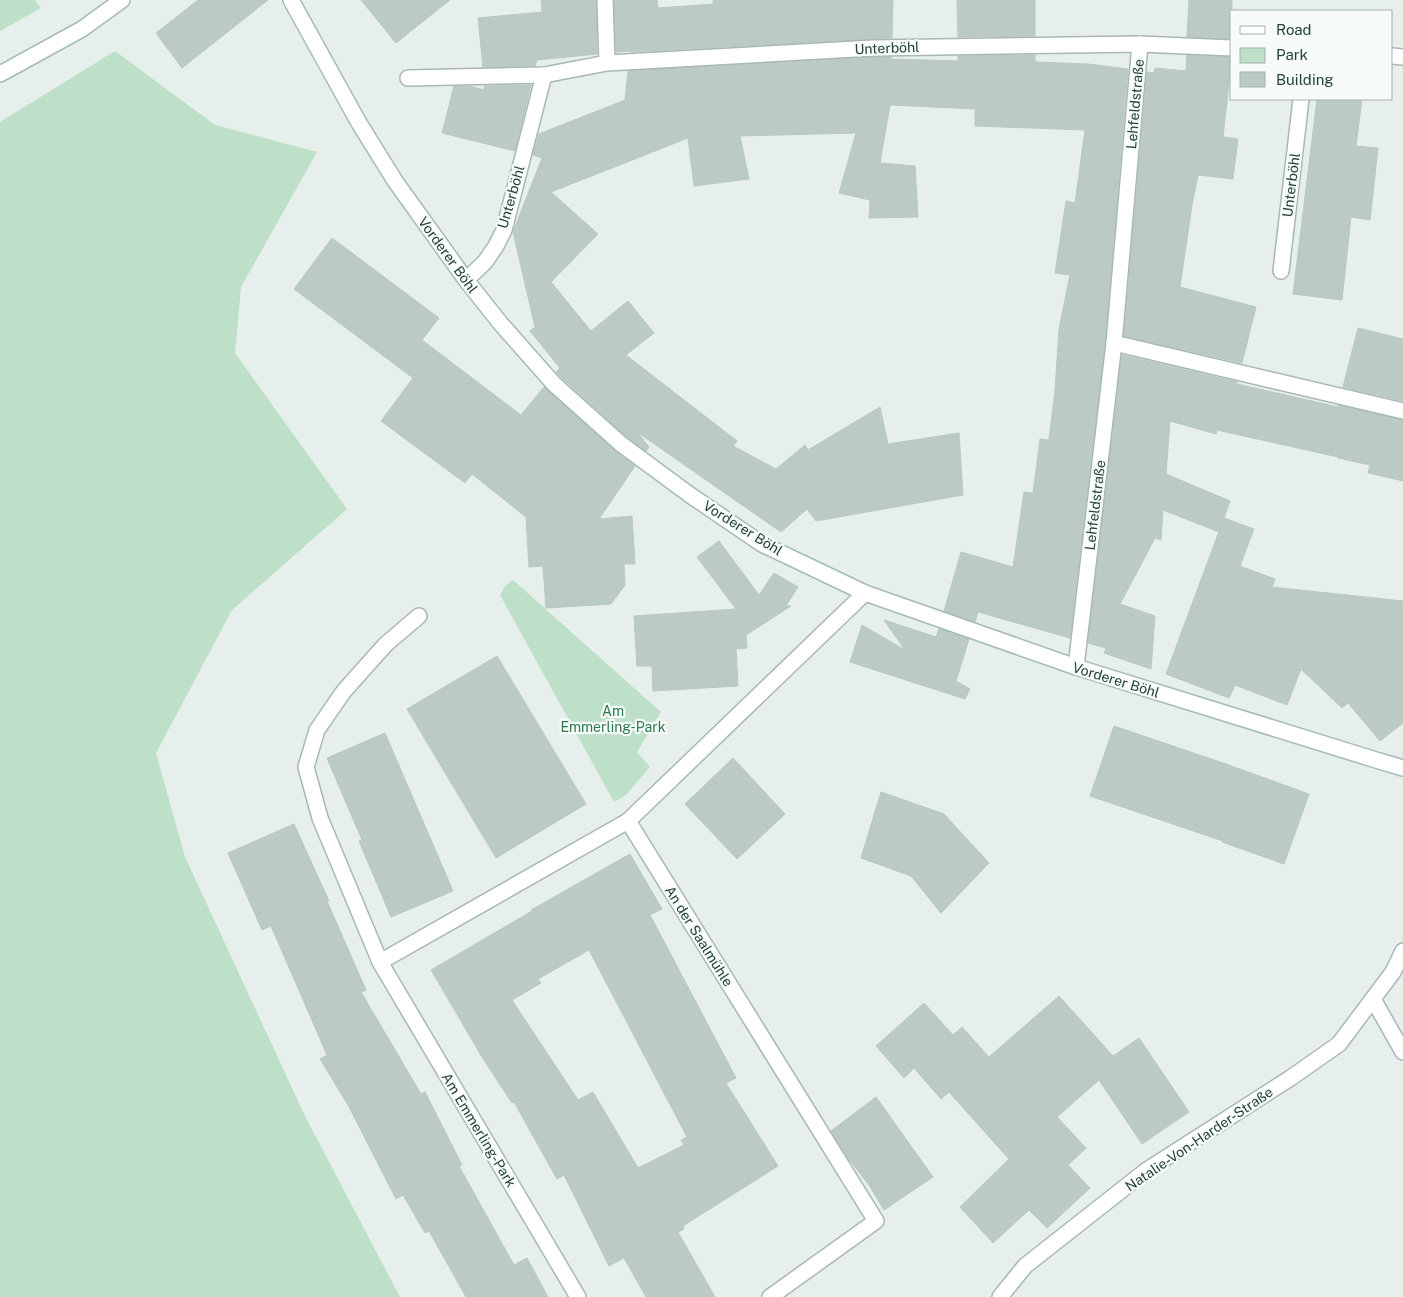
<svg xmlns="http://www.w3.org/2000/svg" width="1403" height="1297" font-family="'Public Sans',sans-serif">
	<rect width="100%" height="100%" fill="#e6efeb"/>
	<g fill="#bfe0c8">
		<polygon points="0,0 35,0 41,8 0,31"/>
		<polygon points="115,51 215,125 317,152 241,287 235,353 347,509 232,610 156,753 185,857 305,1116 400,1297 0,1297 0,122"/>
		<polygon points="513,580 661,712 637,752 650,767 626,795 614,802 500,595 505,586"/>
	</g>
	<g fill="#bbcac4" stroke="#b8c9c2" fill-rule="evenodd">
		<polygon points="198,0 268,0 182,68 156,33"/>
		<polygon points="361,0 450,0 396,43"/>
		<polygon points="541,0 596,0 597,54 537,60 535,66 483,67 478,18 542,12"/>
		<polygon points="614,0 657,0 658,8 713,4 713,0 893,0 892,38 631,52 631,51 616,52"/>
		<polygon points="957,0 1035,0 1035,36 958,37"/>
		<polygon points="1189,0 1232,0 1232,39 1187,37"/>
		<polygon points="1035,55 1035,62 1088,64 1128,69 1105,342 1070,638 978,612 975,622 944,611 961,552 1013,567 1024,492 1033,493 1040,439 1049,440 1055,390 1059,329 1070,275 1055,273 1066,201 1075,203 1085,130 975,126 975,109 890,105 880,163 915,166 918,217 869,218 870,200 839,193 856,133 740,136 749,179 694,186 688,138 551,192 598,234 551,282 591,331 628,301 654,333 626,355 737,441 733,446 776,469 805,445 808,450 880,407 888,444 959,433 963,495 816,521 807,509 781,532 637,432 649,447 646,451 627,437 561,377 556,372 560,368 530,331 535,327 513,232 542,158 533,155 539,134 625,100 628,71 873,57 891,57 891,59 958,61 958,56"/>
		<polygon points="1187,55 1232,57 1223,137 1238,139 1233,179 1198,175 1192,205 1180,287 1256,307 1242,363 1124,336 1147,72 1154,73 1155,68 1186,71"/>
		<polygon points="531,85 515,151 442,133 454,86 468,86 485,90 484,86"/>
		<polygon points="1317,99 1362,99 1356,146 1378,148 1370,220 1351,217 1342,300 1293,294"/>
		<polygon points="332,238 439,318 422,340 521,415 544,387 615,451 635,466 599,519 632,516 635,564 624,564 625,585 611,604 546,608 543,566 529,567 526,517 472,474 465,483 381,421 413,378 294,289"/>
		<polygon points="1358,328 1403,339 1403,401 1343,387"/>
		<polygon points="1122,355 1237,382 1237,384 1338,407 1338,405 1403,420 1403,481 1368,473 1370,465 1338,458 1338,457 1217,430 1216,434 1170,421 1166,474 1230,501 1219,532 1163,510 1161,540 1155,538 1120,604 1155,616 1151,669 1104,653 1106,648 1088,643"/>
		<polygon points="1224,518 1254,529 1240,566 1275,579 1272,587 1403,601 1403,723 1380,741 1348,703 1342,708 1301,669 1287,705 1235,685 1229,698 1166,674"/>
		<polygon points="719,541 759,595 774,573 798,587 786,606 791,606 746,635 747,648 736,649 738,686 653,691 652,666 637,666 634,616 736,609 697,557"/>
		<polygon points="884,620 936,637 939,629 969,639 956,681 970,689 965,699 850,662 862,625 905,650"/>
		<polygon points="497,656 586,804 496,858 407,709"/>
		<polygon points="1114,726 1226,764 1309,794 1284,864 1222,842 1223,841 1090,796"/>
		<polygon points="385,733 453,891 391,917 359,841 362,840 327,758"/>
		<polygon points="733,758 785,814 737,859 685,804"/>
		<polygon points="881,792 944,814 989,863 941,913 911,876 861,858"/>
		<polygon points="294,824 329,901 327,901 366,990 361,992 421,1094 425,1092 462,1165 459,1166 514,1265 527,1258 548,1297 466,1297 429,1231 425,1233 403,1195 396,1199 348,1105 320,1059 327,1055 271,926 262,930 228,853"/>
		<path d="M630,854l32,55 -12,6 86,163 -10,5 52,83 -95,60 1,3 -6,3 37,65h-69l-22,-39 -15,8 -45,-91 -7,4 -43,-77 -2,1 -30,-46 -51,-87 101,-59 -1,-1zM589,950l98,187 -6,3 3,5 -46,23 -45,-76 -15,8 -66,-100 29,-17 -3,-4z"/>
		<polygon points="1059,996 1113,1056 1139,1038 1189,1112 1142,1144 1099,1080 1057,1117 1086,1148 1068,1165 1090,1188 1047,1228 1029,1210 993,1243 960,1207 1009,1159 949,1092 941,1099 914,1068 904,1078 876,1046 924,1003 953,1035 962,1027 989,1057"/>
		<polygon points="876,1097 933,1177 884,1210 869,1185 848,1158 831,1131"/>
	</g>
	<g fill="none" stroke-linecap="round" stroke-linejoin="round">
		<defs>
			<polyline id="service" points="1281,271 1301,99"/>
			<g id="minor">
				<polyline points="605,0 607,63"/>
				<polyline points="1392,56 1403,57"/>
				<polyline points="408,78 544,75 607,63 873,48 1140,44 1232,48"/>
				<polyline points="466,280 485,262 496,246 504,230 544,75"/>
				<polyline points="1114,343 1403,411"/>
				<polyline points="1076,667 1114,343 1140,44"/>
				<polyline points="380,962 320,818 306,767 317,730 344,691 386,644 419,616"/>
				<polyline points="1373,999 1403,1052"/>
				<polyline points="578,1297 380,962 628,821"/>
				<polyline points="770,1297 876,1221 628,821 865,593"/>
				<polyline points="1000,1297 1025,1266 1147,1170 1292,1077 1339,1044 1393,972 1403,951"/>
			</g>
			<g id="secondary">
				<polyline points="291,0 359,123 395,181 466,280 501,324 554,384 621,444 690,495 762,544 865,593 1076,667 1376,760 1403,768"/>
				<polyline points="0,74 82,29 122,0"/>
			</g>
		</defs>
		<use href="#service" stroke="#a8b8b2" stroke-width="18"/>
		<use href="#minor" stroke="#a8b8b2" stroke-width="18"/>
		<use href="#secondary" stroke="#a4bbb3" stroke-width="18"/>
		<use href="#service" stroke="#fff" stroke-width="15"/>
		<use href="#minor" stroke="#fff" stroke-width="15"/>
		<use href="#secondary" stroke="#fff" stroke-width="15"/>
	</g>
	<g text-anchor="middle" stroke-width="4.5" stroke-linejoin="round" paint-order="stroke">
		<g font-size="14" fill="#24423a" stroke="#f7fbf9">
			<text transform="translate(887 48) rotate(-2)" y="5">Unterböhl</text>
			<text transform="translate(1135 104) rotate(-85)" y="5">Lehfeldstraße</text>
			<text transform="translate(1291 185) rotate(-83)" y="5">Unterböhl</text>
			<text transform="translate(511 197) rotate(-74)" y="5">Unterböhl</text>
			<text transform="translate(448 255) rotate(54)" y="5">Vorderer Böhl</text>
			<text transform="translate(1095 505) rotate(-83)" y="5">Lehfeldstraße</text>
			<text transform="translate(743 528) rotate(32)" y="5">Vorderer Böhl</text>
			<text transform="translate(1116 680) rotate(17)" y="5">Vorderer Böhl</text>
			<text transform="translate(699 936) rotate(58)" y="5">An der Saalmühle</text>
			<text transform="translate(479 1130) rotate(59)" y="5">Am Emmerling-Park</text>
			<text transform="translate(1199 1139) rotate(-34)" y="5">Natalie-Von-Harder-Straße</text>
		</g>
		<g font-size="14" fill="#2d7a4b" stroke="#f7fbf9">
			<text x="613" y="716">Am<tspan x="613" dy="16">Emmerling-Park</tspan></text>
		</g>
	</g>
	<rect x="1230" y="10" width="162" height="90" fill="#f7fbf9" stroke="#a3b1ad"/>
	<rect x="1240" y="26" width="25" height="8" fill="#ffffff" stroke="#a3b1ad"/>
	<text x="1276" y="35" font-size="15" fill="#24423a">Road</text>
	<rect x="1240" y="48" width="25" height="15" fill="#bfe0c8" stroke="#a3b1ad"/>
	<text x="1276" y="60" font-size="15" fill="#24423a">Park</text>
	<rect x="1240" y="72" width="25" height="15" fill="#bbcac4" stroke="#a3b1ad"/>
	<text x="1276" y="85" font-size="15" fill="#24423a">Building</text>
</svg>
